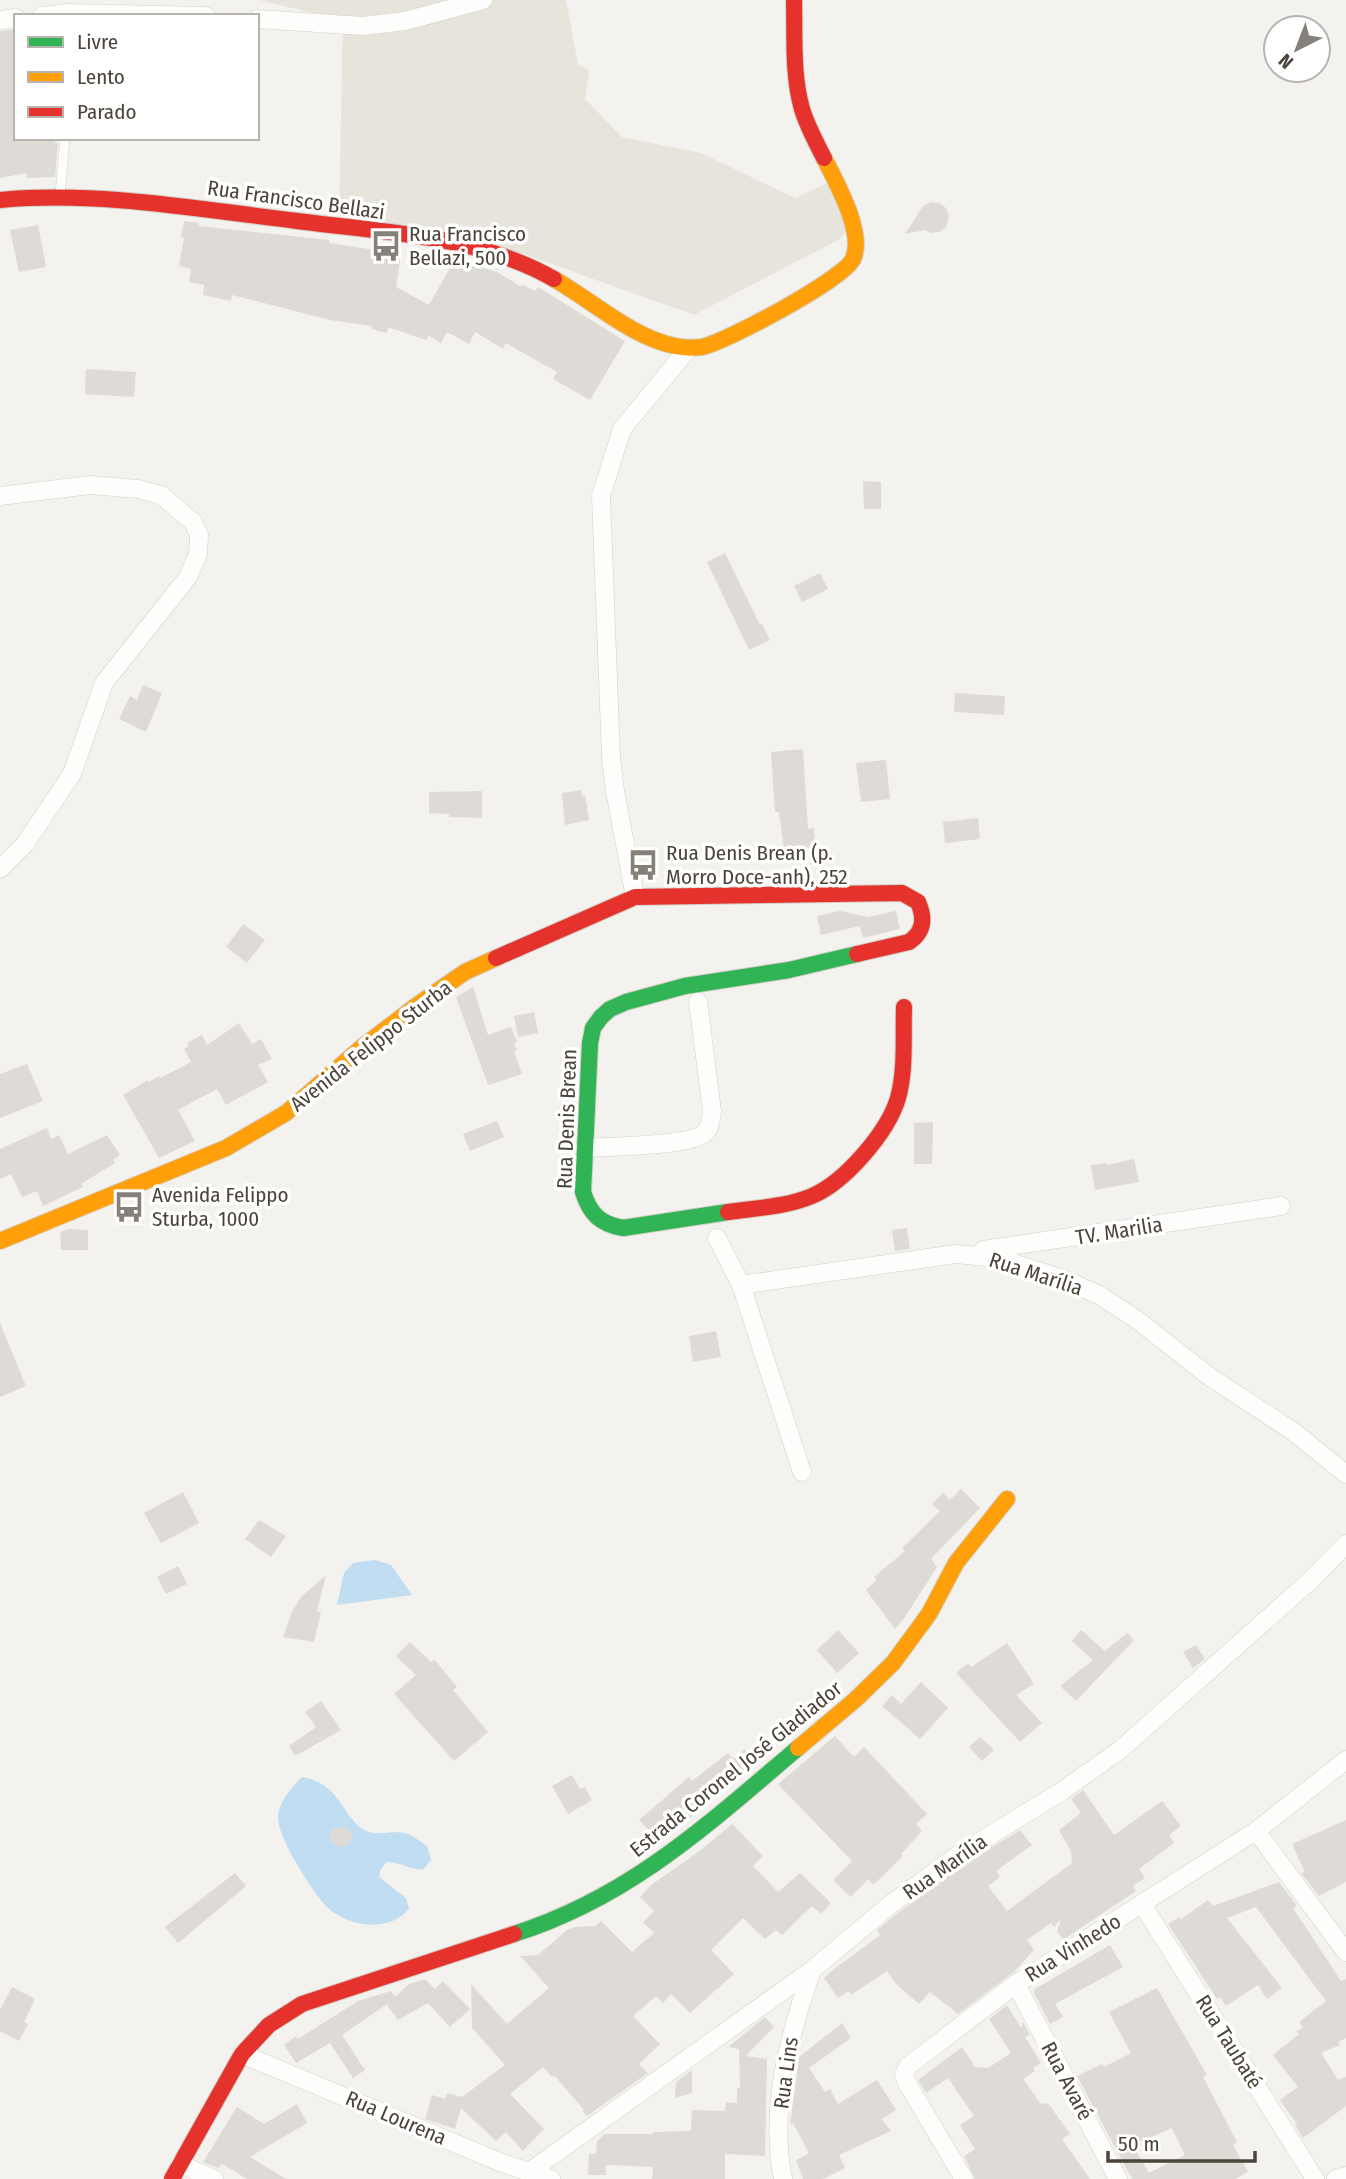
<svg xmlns="http://www.w3.org/2000/svg" width="1346" height="2179" font-family="'Fira Sans Condensed',sans-serif">
	<rect width="100%" height="100%" fill="#f4f2ee"/>
	<polygon fill="#e7e4dc" points="259,0 566,0 578,64 589,71 585,99 622,137 701,153 795,198 832,181 851,223 840,239 694,315 476,237 339,216 343,20"/>
	<g fill="#c0ddf1">
		<polygon points="375,1560 391,1565 412,1595 337,1605 344,1573 353,1563"/>
		<path d="M302,1777c39,7 37,36 62,53 12,7 31,-1 44,4 7,3 13,8 19,12l4,14 -7,9c-14,2 -24,-8 -38,-7l-6,9 -1,6 27,21 3,11c-20,24 -61,18 -82,-2 -14,-14 -49,-69 -49,-89 0,-15 14,-31 24,-41z"/>
	</g>
	<g fill="#dedbd6" fill-rule="evenodd">
		<polygon points="16,29 16,138 55,138 55,143 58,143 55,177 27,178 26,173 0,178 0,31"/>
		<polygon points="931,202 939,203 946,208 949,216 946,227 939,232 931,233 925,230 905,234 923,206"/>
		<polygon points="184,221 199,223 199,226 329,240 329,243 401,254 396,287 429,305 455,259 497,272 520,286 524,285 535,291 538,287 625,341 590,400 553,379 557,372 506,343 503,349 475,332 469,344 447,332 441,343 429,336 426,340 388,327 387,333 372,329 372,326 330,320 232,295 231,301 203,295 204,285 189,282 191,269 179,266 184,238 181,237"/>
		<polygon points="38,225 46,267 19,272 10,230"/>
		<polygon points="86,369 136,372 134,397 85,394"/>
		<polygon points="863,481 881,482 881,509 864,509"/>
		<polygon points="725,553 760,625 762,624 770,640 749,650 707,562"/>
		<polygon points="820,573 828,589 802,602 794,586"/>
		<polygon points="143,685 162,693 146,732 119,719 130,696 137,700"/>
		<polygon points="955,693 1005,696 1004,715 954,712"/>
		<polygon points="803,749 808,829 814,828 815,847 784,849 779,812 775,812 771,752"/>
		<polygon points="886,760 890,799 861,802 856,763"/>
		<polygon points="581,790 582,796 585,795 589,820 565,825 562,793"/>
		<polygon points="482,791 482,818 449,817 449,814 429,813 429,792"/>
		<polygon points="978,818 980,839 945,843 943,822"/>
		<polygon points="840,911 868,917 896,911 900,929 863,938 860,926 821,935 817,916"/>
		<polygon points="243,924 265,940 247,963 226,947"/>
		<polygon points="473,987 488,1035 511,1027 517,1042 514,1043 517,1050 514,1051 522,1074 488,1085 456,997"/>
		<polygon points="534,1012 538,1033 518,1037 514,1016"/>
		<polygon points="239,1023 252,1044 261,1039 272,1059 258,1065 268,1082 226,1105 217,1089 178,1110 195,1141 159,1158 123,1095 148,1080 149,1082 159,1076 160,1078 191,1062 184,1049 189,1046 187,1043 202,1035 207,1045"/>
		<polygon points="27,1064 43,1101 0,1118 0,1074"/>
		<polygon points="497,1121 504,1137 470,1151 463,1134"/>
		<polygon points="933,1122 932,1164 914,1164 914,1123"/>
		<polygon points="47,1128 51,1139 59,1135 68,1154 107,1135 120,1155 113,1160 115,1163 81,1184 83,1187 43,1206 37,1191 22,1197 11,1174 0,1179 0,1149"/>
		<polygon points="1134,1159 1139,1182 1095,1190 1091,1165 1106,1163 1107,1165"/>
		<polygon points="907,1228 910,1249 895,1251 892,1230"/>
		<polygon points="68,1229 88,1230 88,1250 61,1250 60,1232"/>
		<polygon points="0,1323 26,1386 0,1397"/>
		<polygon points="716,1331 721,1357 693,1362 689,1336"/>
		<polygon points="961,1489 980,1508 931,1559 937,1567 905,1617 895,1629 866,1590 877,1580 874,1577 905,1551 902,1548 940,1511 932,1504 943,1493 950,1500"/>
		<polygon points="183,1492 199,1523 161,1543 144,1513"/>
		<polygon points="259,1520 286,1536 271,1557 245,1539"/>
		<polygon points="178,1566 187,1584 166,1594 157,1577"/>
		<polygon points="326,1575 317,1611 321,1612 314,1642 283,1637 292,1612 300,1598"/>
		<polygon points="838,1630 859,1653 837,1673 817,1650"/>
		<polygon points="1081,1630 1105,1651 1127,1633 1134,1640 1076,1701 1060,1686 1093,1660 1072,1641"/>
		<polygon points="410,1642 431,1662 434,1659 457,1687 453,1690 488,1732 454,1761 394,1694 416,1675 396,1656"/>
		<polygon points="1007,1643 1034,1684 1016,1695 1042,1723 1020,1742 956,1673 968,1663 971,1667"/>
		<polygon points="1196,1645 1205,1659 1193,1668 1183,1652"/>
		<polygon points="921,1682 948,1708 920,1739 882,1706 892,1695 901,1704"/>
		<polygon points="321,1701 341,1730 295,1756 289,1746 316,1727 305,1712"/>
		<polygon points="835,1736 854,1757 864,1747 927,1814 916,1824 922,1831 901,1854 903,1856 873,1885 868,1879 851,1897 833,1880 852,1861 778,1784"/>
		<polygon points="980,1737 994,1750 982,1761 969,1747"/>
		<polygon points="745,1749 756,1764 660,1842 639,1820 689,1777 692,1781 728,1753 733,1759"/>
		<polygon points="572,1775 580,1789 585,1787 592,1800 568,1814 552,1786"/>
		<polygon points="1083,1790 1114,1835 1162,1801 1181,1826 1169,1835 1174,1843 1139,1869 1145,1878 1133,1886 1136,1891 1063,1940 1057,1931 1061,1919 1054,1927 1051,1923 1027,1940 1034,1950 1014,1972 958,2014 930,1992 919,2004 896,1984 887,1971 851,1995 849,1991 838,1998 824,1978 833,1970 880,1935 877,1930 898,1913 964,1864 1020,1830 1032,1845 996,1871 1000,1877 988,1886 1007,1911 1072,1863 1071,1851 1059,1830 1081,1813 1071,1799"/>
		<polygon points="1346,1820 1346,1882 1319,1896 1301,1873 1305,1872 1292,1844"/>
		<polygon points="732,1824 763,1856 753,1866 778,1892 800,1873 831,1903 821,1914 812,1906 782,1935 776,1930 765,1939 743,1918 711,1950 734,1974 690,2013 671,1994 663,2003 656,1996 633,2016 660,2044 639,2064 648,2073 587,2116 582,2111 584,2110 554,2075 552,2077 543,2067 510,2094 544,2129 523,2151 506,2132 496,2141 461,2108 455,2129 425,2119 432,2095 445,2099 447,2093 462,2097 505,2065 472,2028 471,1984 507,2024 549,1988 520,1956 538,1955 567,1930 575,1927 595,1926 601,1921 632,1952 654,1933 643,1922 654,1911 640,1897 651,1885 697,1853"/>
		<polygon points="345,1827 353,1835 349,1844 338,1847 329,1839 333,1828"/>
		<polygon points="235,1873 246,1886 178,1943 165,1927"/>
		<polygon points="1279,1882 1297,1906 1293,1908 1341,1981 1346,1979 1346,2038 1338,2042 1340,2045 1321,2053 1338,2080 1346,2077 1346,2106 1303,2138 1295,2125 1297,2124 1280,2100 1298,2087 1273,2055 1299,2034 1296,2031 1303,2028 1299,2022 1326,2001 1256,1907 1227,1918 1282,1988 1267,1999 1258,1985 1226,2006 1220,1997 1217,1999 1168,1924 1179,1917 1181,1919 1208,1900 1213,1906"/>
		<polygon points="1110,1945 1123,1967 1055,2004 1063,2017 1050,2024 1034,1993 1035,1989"/>
		<polygon points="425,1979 435,1989 443,1981 470,2009 450,2027 428,2003 398,2020 387,2005 390,2002 342,2035 365,2070 353,2078 330,2043 296,2063 284,2045 296,2036 298,2039 358,2001 391,1991 395,1997 409,1984"/>
		<polygon points="12,1987 35,1999 24,2022 28,2024 19,2041 0,2031 0,2010"/>
		<path d="M1157,1988l50,87 -4,2 34,65 -4,3 15,27 -13,7h-103l-55,-103 25,-12 2,3 27,-14 -22,-41zM1172,2128l13,27 -36,18 -16,-28z"/>
		<polygon points="1007,2005 1021,2028 1023,2022 1030,2035 1025,2037 1041,2063 1033,2068 1035,2071 1023,2079 1041,2104 1048,2103 1070,2134 1062,2139 1090,2179 975,2179 964,2156 975,2149 960,2125 974,2116 948,2078 926,2093 918,2080 962,2047 975,2067 988,2068 1011,2053 989,2019"/>
		<polygon points="765,2017 774,2027 746,2056 767,2059 765,2156 725,2154 725,2179 652,2179 653,2167 634,2166 606,2165 606,2175 588,2175 589,2154 596,2154 597,2141 605,2134 653,2134 653,2132 691,2131 692,2110 725,2111 726,2102 737,2103 737,2088 740,2088 739,2049 728,2047"/>
		<polygon points="842,2023 851,2038 809,2068 825,2092 830,2089 838,2104 877,2080 896,2110 882,2119 891,2131 839,2155 845,2168 823,2179 803,2179 796,2160 809,2153 793,2123 790,2125 799,2057"/>
		<polygon points="692,2070 692,2093 675,2098 676,2082"/>
		<polygon points="297,2104 307,2123 250,2157 286,2179 247,2179 222,2164 218,2168 203,2162 237,2107 264,2124"/>
	</g>
	<g fill="none" stroke-linecap="round" stroke-linejoin="round">
		<defs>
			<polyline id="lane" points="60,195 65,138"/>
			<g id="street">
				<polyline points="42,16 67,13 206,16"/>
				<polyline points="257,19 363,26 405,21 483,0"/>
				<polyline points="0,20 16,18"/>
				<polyline points="0,496 90,485 138,489 161,495 193,522 199,535 198,554 188,577 104,683 72,774 25,844 0,869"/>
				<polyline points="635,897 615,791 611,757 601,496 622,429 688,349"/>
				<path d="M586,1148c23,-2 106,-1 120,-16 5,-6 5,-14 6,-21l-14,-109"/>
				<polyline points="717,1238 741,1285"/>
				<polyline points="983,1250 1281,1206"/>
				<polyline points="802,1472 741,1285 956,1254 997,1258 1063,1279 1099,1295 1136,1319 1210,1377 1294,1432 1346,1474"/>
				<polyline points="1256,1831 1346,1952"/>
				<polyline points="1142,1904 1315,2179"/>
				<polyline points="1016,1984 1118,2179"/>
				<polyline points="242,2054 502,2163 551,2179"/>
				<polyline points="180,2164 214,2179"/>
				<polyline points="529,2172 812,1970 891,1904 958,1855 1062,1791 1120,1750 1313,1578 1346,1544"/>
				<path d="M783,2179c-14,-71 6,-143 29,-209"/>
				<polyline points="964,2179 907,2083 904,2075 908,2066 1016,1984 1256,1831 1346,1760"/>
				<polyline points="1336,2179 1346,2176"/>
			</g>
			<g id="fast">
				<path d="M728,1212l-105,16c-23,-4 -33,-14 -40,-36l7,-149 3,-15 8,-11 9,-8 16,-7 59,-16 104,-16 68,-16"/>
				<path d="M514,1934c116,-37 193,-109 284,-186"/>
			</g>
			<g id="slow">
				<path d="M554,279c37,21 79,59 121,67 9,2 18,2 27,1 24,-5 142,-68 151,-88 12,-26 -17,-77 -29,-101"/>
				<polyline points="0,1241 226,1148 286,1113 361,1048 416,1006 465,972 496,958"/>
				<polyline points="798,1748 856,1699 893,1663 929,1614 956,1563 1007,1499"/>
			</g>
			<g id="jam">
				<path d="M794,0c1,36 -2,74 8,109 5,17 14,33 22,49"/>
				<path d="M0,200c100,-9 197,9 297,21 86,11 180,14 257,58"/>
				<path d="M496,958l139,-61 267,-4 16,9c7,16 6,30 -9,40l-52,12"/>
				<path d="M728,1212c28,-4 58,-5 84,-16 33,-14 76,-64 86,-98 8,-29 5,-61 6,-91"/>
				<polyline points="172,2179 242,2054 269,2025 302,2004 514,1934"/>
			</g>
		</defs>
		<use href="#lane" stroke="#d2d0cb" stroke-width="10"/>
		<use href="#street" stroke="#d2d0cb" stroke-width="19"/>
		<use href="#fast" stroke="#d3cfc5" stroke-width="18"/>
		<use href="#slow" stroke="#d3cfc5" stroke-width="18"/>
		<use href="#jam" stroke="#d3cfc5" stroke-width="18"/>
		<use href="#lane" stroke="#fdfdfc" stroke-width="9"/>
		<use href="#street" stroke="#fdfdfc" stroke-width="18"/>
		<use href="#fast" stroke="#30b455" stroke-width="16"/>
		<use href="#slow" stroke="#ff9f0a" stroke-width="16"/>
		<use href="#jam" stroke="#e5322d" stroke-width="16"/>
	</g>
	<defs>
		<symbol id="bus-bare" viewBox="-9 -9 18 18"><path d="M-5-6H5V4H4V6H2V4H-2V6H-4V4H-5ZM-3.5-4V0h7V-4ZM-3.5 1.2v1.5H-2V1.2ZM2 1.2v1.5H3.5V1.2Z" fill="#868178" stroke="#fff" stroke-width="2.5" paint-order="stroke"/></symbol>
	</defs>
	<g fill-rule="evenodd">
		<use href="#bus-bare" x="364" y="224" width="44" height="44"/>
		<use href="#bus-bare" x="621" y="843" width="44" height="44"/>
		<use href="#bus-bare" x="107" y="1185" width="44" height="44"/>
	</g>
	<g text-anchor="middle" stroke-width="7" stroke-linejoin="round" paint-order="stroke">
		<g font-size="21" fill="#4b4439" stroke="#fff">
			<text transform="translate(296 200) rotate(8)" y="7">Rua Francisco Bellazi</text>
			<text transform="translate(371 1046) rotate(-38)" y="7">Avenida Felippo Sturba</text>
			<text transform="translate(567 1119) rotate(-88)" y="7">Rua Denis Brean</text>
			<text transform="translate(1119 1231) rotate(-9)" y="7">TV. Marilia</text>
			<text transform="translate(1036 1274) rotate(18)" y="7">Rua Marília</text>
			<text transform="translate(736 1769) rotate(-39)" y="7">Estrada Coronel José Gladiador</text>
			<text transform="translate(945 1867) rotate(-35)" y="7">Rua Marília</text>
			<text transform="translate(1073 1948) rotate(-32)" y="7">Rua Vinhedo</text>
			<text transform="translate(1229 2042) rotate(58)" y="7">Rua Taubaté</text>
			<text transform="translate(786 2073) rotate(-82)" y="7">Rua Lins</text>
			<text transform="translate(1067 2081) rotate(62)" y="7">Rua Avaré</text>
			<text transform="translate(396 2118) rotate(23)" y="7">Rua Lourena</text>
		</g>
		<g font-size="21" fill="#4b4439" stroke="#fff" text-anchor="start">
			<text x="409" y="241">Rua Francisco<tspan x="409" dy="24">Bellazi, 500</tspan></text>
			<text x="666" y="860">Rua Denis Brean (p.<tspan x="666" dy="24">Morro Doce-anh), 252</tspan></text>
			<text x="152" y="1202">Avenida Felippo<tspan x="152" dy="24">Sturba, 1000</tspan></text>
		</g>
	</g>
	<rect x="14" y="14" width="245" height="126" fill="#ffffff" stroke="#b7b4b0" stroke-width="2"/>
	<rect x="28" y="37" width="35" height="10" fill="#30b455" stroke="#b7b4b0" stroke-width="2"/>
	<text x="77" y="49" font-size="21" fill="#4b4439">Livre</text>
	<rect x="28" y="72" width="35" height="10" fill="#ff9f0a" stroke="#b7b4b0" stroke-width="2"/>
	<text x="77" y="84" font-size="21" fill="#4b4439">Lento</text>
	<rect x="28" y="107" width="35" height="10" fill="#e5322d" stroke="#b7b4b0" stroke-width="2"/>
	<text x="77" y="119" font-size="21" fill="#4b4439">Parado</text>
	<g transform="translate(1297 49) rotate(222)"><circle r="33" fill="#ffffff" stroke="#b7b4b0" stroke-width="2"/>
	<path d="M0-5L12 26L0 18L-12 26Z" fill="#868178"/>
	<text y="-10" font-size="19" font-weight="bold" text-anchor="middle" fill="#4b4439">N</text>
	</g>
	<path d="M1108 2151v10h147v-10" fill="none" stroke="#4b4439" stroke-width="3.5"/>
	<text x="1118" y="2151" font-size="21" fill="#4b4439" stroke="#ffffff" stroke-width="5" paint-order="stroke">50 m</text>
</svg>
